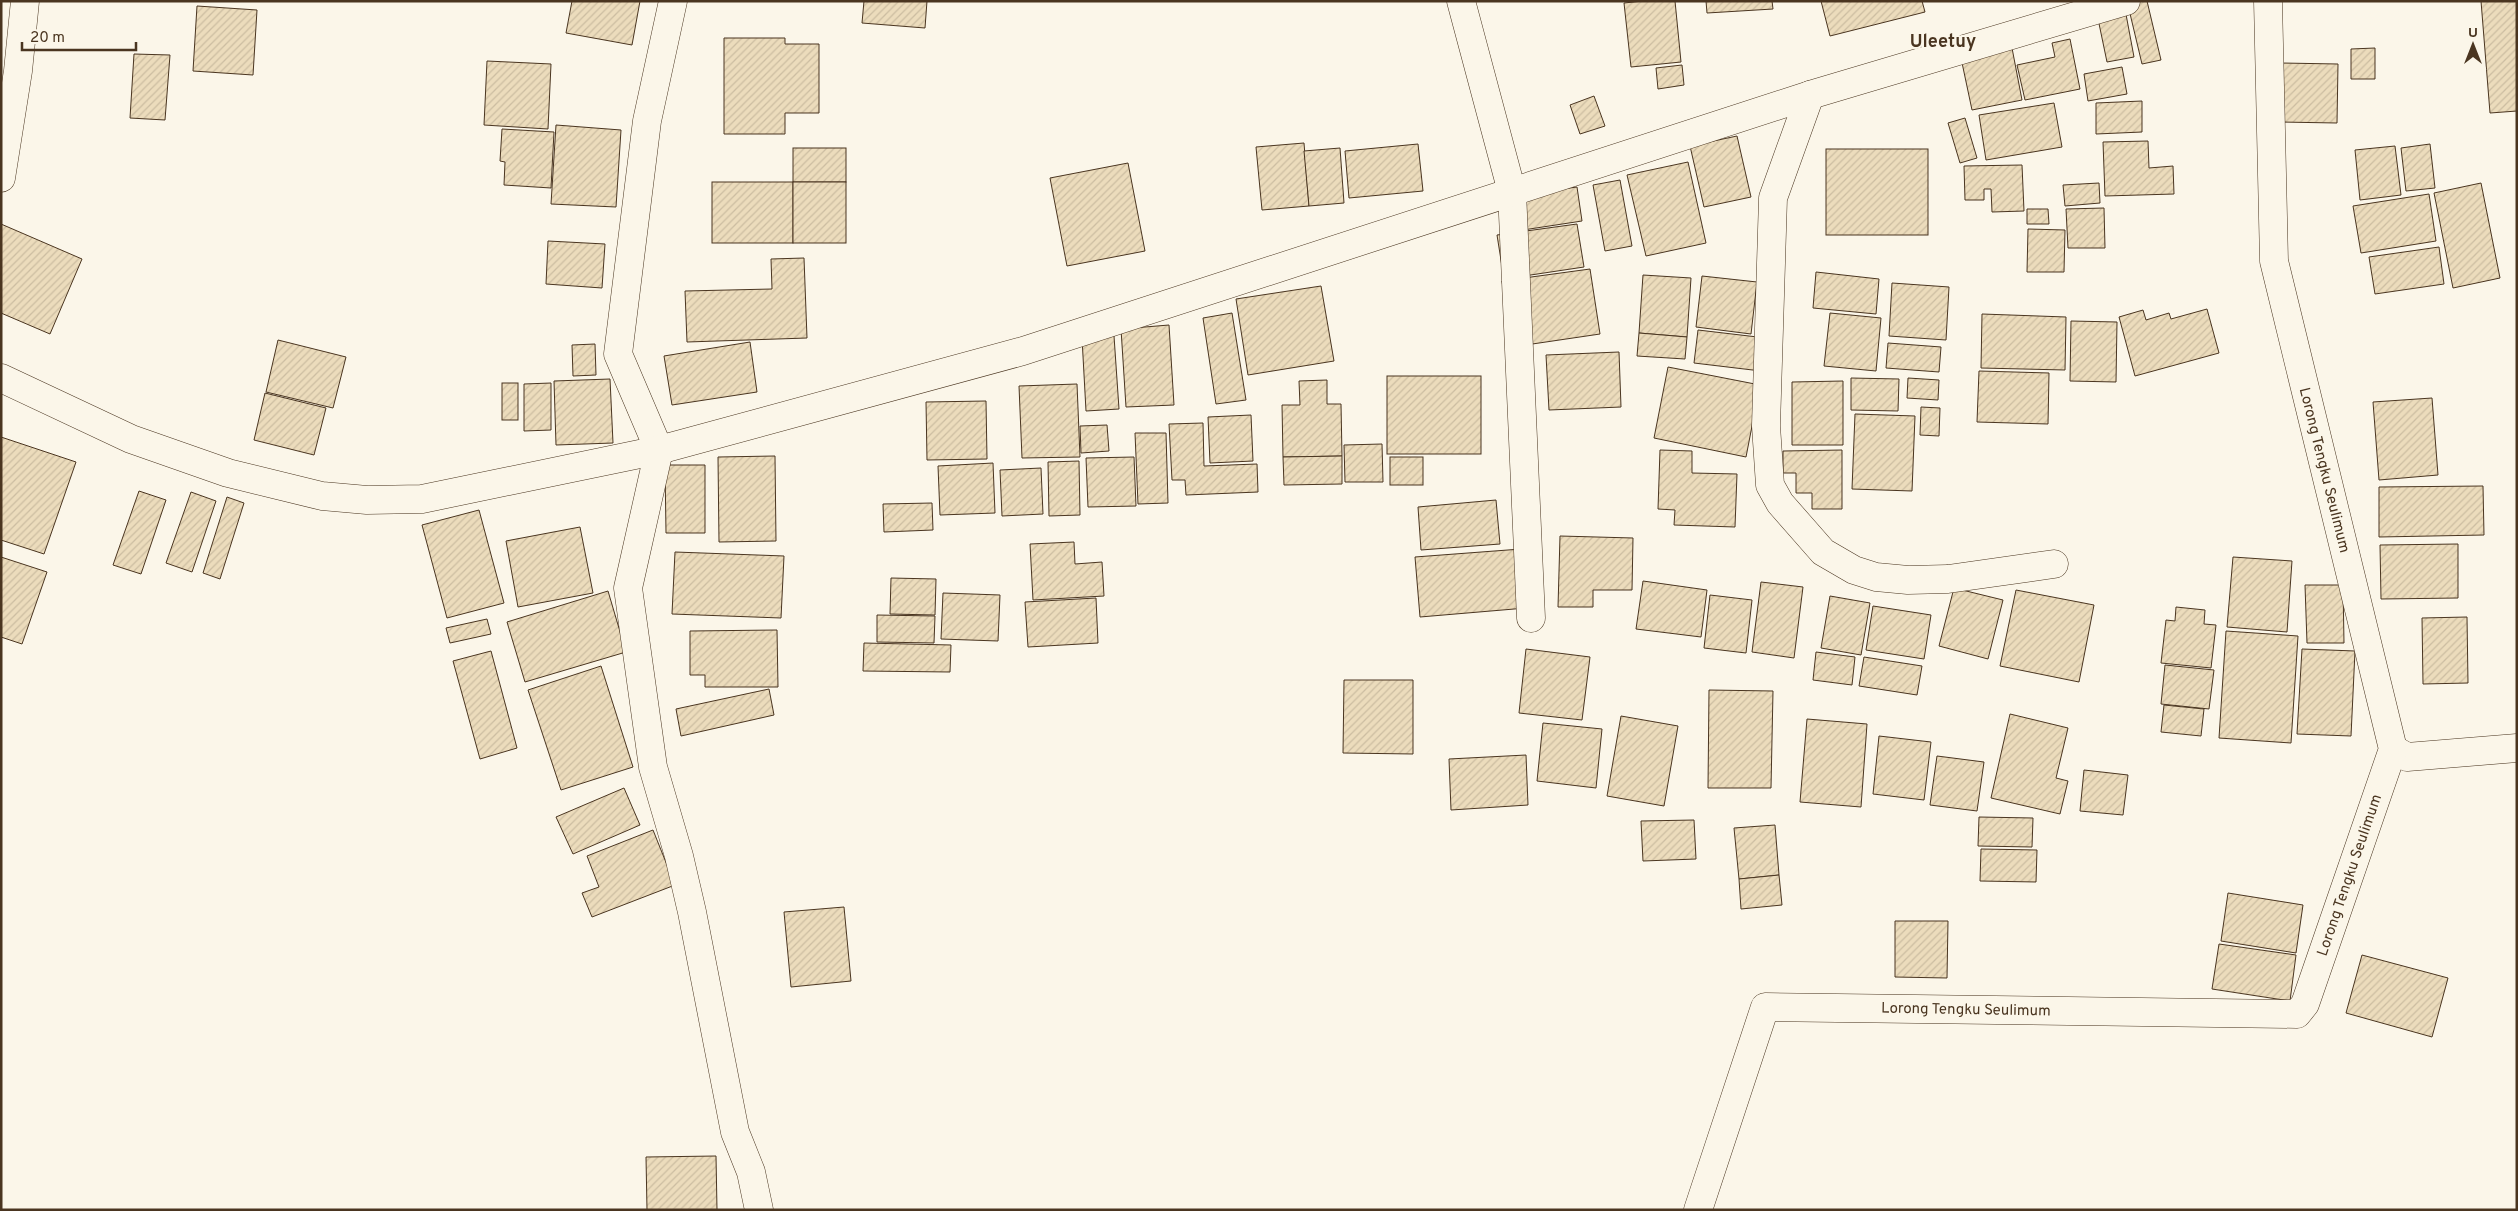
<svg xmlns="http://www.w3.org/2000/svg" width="2518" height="1211" font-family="Overpass,sans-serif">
	<defs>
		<pattern id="building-hatch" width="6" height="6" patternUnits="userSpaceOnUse" patternTransform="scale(1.25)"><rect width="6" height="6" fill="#ecdcbc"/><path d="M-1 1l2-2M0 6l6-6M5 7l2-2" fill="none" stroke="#ccbda1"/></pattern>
	</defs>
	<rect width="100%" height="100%" fill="#fbf6e9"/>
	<g fill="url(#building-hatch)" stroke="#4a3520">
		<polygon points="572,1 640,1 632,45 566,33"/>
		<polygon points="864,1 927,1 925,28 862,23"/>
		<polygon points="1643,1 1675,1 1681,62 1631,67 1624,3"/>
		<polygon points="1706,1 1772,1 1773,9 1707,13"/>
		<polygon points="1821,1 1922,1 1925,12 1830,36"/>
		<polygon points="2127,1 2147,1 2161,60 2142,64"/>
		<polygon points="2481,1 2517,1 2517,111 2490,113"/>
		<polygon points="197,6 257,10 253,75 193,71"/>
		<polygon points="2125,9 2134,57 2107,62 2097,14"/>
		<polygon points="724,38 785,38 785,44 819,44 819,113 785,113 785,134 724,134"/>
		<polygon points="2070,39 2080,89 2025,100 2017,65 2055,57 2052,43"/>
		<polygon points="2012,48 2022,100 1972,110 1961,58"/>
		<polygon points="2375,48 2375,79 2351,79 2351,49"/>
		<polygon points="134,54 170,55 165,120 130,118"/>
		<polygon points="487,61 551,64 548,129 484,125"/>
		<polygon points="2281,63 2338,64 2337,123 2279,122"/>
		<polygon points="1682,65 1684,85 1658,89 1656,68"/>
		<polygon points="2122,67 2127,94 2088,101 2084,74"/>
		<polygon points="1594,96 1605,126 1580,134 1570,105"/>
		<polygon points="2142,101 2142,132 2096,134 2096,103"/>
		<polygon points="2054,103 2062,147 1986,160 1979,115"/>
		<polygon points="1965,118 1977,158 1960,163 1948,123"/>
		<polygon points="556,125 621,130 616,207 551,204"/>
		<polygon points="502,129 554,132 551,188 504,185 505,162 500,161"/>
		<polygon points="1737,136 1751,197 1704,207 1690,146"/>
		<polygon points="2148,141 2149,168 2173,166 2174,194 2105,196 2103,142"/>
		<polygon points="1304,143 1309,206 1262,210 1256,147"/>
		<polygon points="1418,144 1423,191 1349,198 1345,151"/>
		<polygon points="2430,144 2435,188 2406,191 2401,148"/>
		<polygon points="2395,146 2401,195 2360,200 2355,150"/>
		<rect x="793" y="148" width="53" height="34"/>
		<polygon points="1340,148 1344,203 1309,206 1304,151"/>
		<rect x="1826" y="149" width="102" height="86"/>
		<polygon points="1688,162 1706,243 1646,256 1627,175"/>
		<polygon points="1128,163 1145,251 1067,266 1050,178"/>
		<polygon points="2022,165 2024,211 1992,212 1991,189 1984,189 1984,200 1965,200 1964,166"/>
		<polygon points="1620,180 1632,246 1605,251 1593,185"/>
		<rect x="712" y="182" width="81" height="61"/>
		<rect x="793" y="182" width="53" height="61"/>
		<polygon points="2099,183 2100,203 2065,206 2063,185"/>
		<polygon points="2481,183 2500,278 2453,288 2434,193"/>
		<polygon points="1577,187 1582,221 1510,232 1505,197"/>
		<polygon points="2429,194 2436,241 2361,253 2353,206"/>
		<polygon points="2104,208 2105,248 2068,248 2066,209"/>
		<polygon points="2027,209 2048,209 2049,224 2027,224"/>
		<polygon points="1,224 82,259 50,334 1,313"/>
		<polygon points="1577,224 1584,267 1504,279 1497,235"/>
		<polygon points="2028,229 2065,230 2064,272 2027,272"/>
		<polygon points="548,241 605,244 602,288 546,284"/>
		<polygon points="2439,247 2444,284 2375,294 2369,257"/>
		<polygon points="804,258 807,338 687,342 685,291 772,289 771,259"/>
		<polygon points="1590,269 1600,334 1512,347 1502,281"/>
		<polygon points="1816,272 1879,279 1876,314 1813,308"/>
		<polygon points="1643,275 1691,278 1687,337 1639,333"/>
		<polygon points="1702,276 1757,282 1751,334 1696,327"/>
		<polygon points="1892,283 1949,287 1946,340 1889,336"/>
		<polygon points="1321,286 1334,361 1248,375 1236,299"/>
		<polygon points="2207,309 2219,353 2135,376 2119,317 2143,310 2146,320 2169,313 2171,319"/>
		<polygon points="1232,313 1246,400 1216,404 1203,318"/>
		<polygon points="1830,313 1881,318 1876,371 1824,366"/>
		<polygon points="1982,314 2066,317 2065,370 1981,368"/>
		<polygon points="2071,321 2117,322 2116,382 2070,381"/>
		<polygon points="1169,325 1174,405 1126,407 1121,329"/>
		<polygon points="1698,330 1766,338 1761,371 1694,363"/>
		<polygon points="1639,333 1687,337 1685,359 1637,356"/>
		<polygon points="1114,336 1119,409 1086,411 1082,338"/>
		<polygon points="278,340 346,357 333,408 266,392"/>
		<polygon points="750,342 757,392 672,405 664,356"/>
		<polygon points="1888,343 1941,347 1939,372 1886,368"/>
		<polygon points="595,344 596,375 573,376 572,345"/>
		<polygon points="1619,352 1621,407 1549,410 1546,355"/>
		<polygon points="1668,367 1760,385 1746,457 1654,438"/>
		<polygon points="1979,371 2049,373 2048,424 1977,422"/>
		<rect x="1387" y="376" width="94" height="78"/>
		<polygon points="1851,378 1899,379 1898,411 1851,410"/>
		<polygon points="1908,378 1939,380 1938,400 1907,398"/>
		<polygon points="610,379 613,443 556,445 554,381"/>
		<polygon points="1327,380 1327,404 1341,404 1342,456 1283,457 1282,405 1300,405 1299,381"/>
		<polygon points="1843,381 1843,445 1792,445 1792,382"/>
		<rect x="502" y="383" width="16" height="37"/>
		<polygon points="551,383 551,430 524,431 524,384"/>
		<polygon points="1077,384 1080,457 1022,458 1019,386"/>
		<polygon points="265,393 326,408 314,455 254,440"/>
		<polygon points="2432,398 2438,475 2379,480 2373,402"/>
		<polygon points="986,401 987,459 927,460 926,402"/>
		<polygon points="1921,407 1940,408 1939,436 1920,435"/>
		<polygon points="1855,414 1915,416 1912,491 1852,489"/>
		<polygon points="1251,415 1253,461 1210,463 1208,417"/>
		<polygon points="1203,423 1204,466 1257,464 1258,492 1186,495 1185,480 1172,480 1169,424"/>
		<polygon points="1107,425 1109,451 1081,453 1080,426"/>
		<polygon points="1135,433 1166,433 1168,503 1138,504"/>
		<polygon points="1,437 76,462 44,554 1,540"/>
		<polygon points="1382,444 1383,482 1345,482 1344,445"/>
		<polygon points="1660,450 1692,451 1692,473 1737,474 1735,527 1674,525 1675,510 1658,509"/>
		<polygon points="1842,450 1842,509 1812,509 1812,493 1796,493 1796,473 1783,473 1783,451"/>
		<polygon points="775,456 776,541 719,542 718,457"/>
		<polygon points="1342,456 1342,484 1284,485 1283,457"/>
		<polygon points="1134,457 1136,506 1088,507 1086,458"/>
		<rect x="1390" y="457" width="33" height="28"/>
		<polygon points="1079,461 1080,515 1049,516 1048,462"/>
		<polygon points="993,463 995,513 940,515 938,466"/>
		<polygon points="665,465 705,465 705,533 666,533"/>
		<polygon points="1041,468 1043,514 1002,516 1000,470"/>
		<polygon points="2483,486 2484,535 2379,537 2379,487"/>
		<polygon points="139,491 166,500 141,574 113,565"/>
		<polygon points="191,492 216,501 192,572 166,563"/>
		<polygon points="227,497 244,503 220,579 203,573"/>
		<polygon points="1496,500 1500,544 1421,550 1418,507"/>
		<polygon points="932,503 933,530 884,532 883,504"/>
		<polygon points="479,510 504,603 447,618 422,525"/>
		<polygon points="580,527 593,593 518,607 506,541"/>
		<polygon points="1560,536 1633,538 1632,590 1593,590 1593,607 1558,607"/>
		<polygon points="1074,542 1075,564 1102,562 1104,596 1033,600 1030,544"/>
		<polygon points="2458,544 2458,598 2381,599 2380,545"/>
		<polygon points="1521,549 1526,608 1420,617 1415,557"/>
		<polygon points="675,552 784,556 781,618 672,614"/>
		<polygon points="1,557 47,572 22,644 1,637"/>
		<polygon points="2233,557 2292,561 2287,632 2227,627"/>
		<polygon points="891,578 936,579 935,615 890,614"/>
		<polygon points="1643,581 1707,590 1701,637 1636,629"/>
		<polygon points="1761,582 1803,587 1794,658 1752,652"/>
		<polygon points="2305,585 2343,585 2344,643 2307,643"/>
		<polygon points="1954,588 2003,600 1988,659 1939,646"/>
		<polygon points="2016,590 2094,605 2079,682 2000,666"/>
		<polygon points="608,591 626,652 525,682 507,622"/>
		<polygon points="943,593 1000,595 998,641 941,639"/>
		<polygon points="1710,595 1752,600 1746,653 1704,648"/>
		<polygon points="1830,596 1870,603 1861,655 1821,648"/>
		<polygon points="1096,598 1098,643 1028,647 1025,602"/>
		<polygon points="1873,606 1931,615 1924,659 1866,650"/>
		<polygon points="2176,607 2205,610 2204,624 2216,625 2211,668 2161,663 2166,620 2175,621"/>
		<polygon points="877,615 935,616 934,643 877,642"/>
		<polygon points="2467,617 2468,683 2423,684 2422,618"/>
		<polygon points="487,619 491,634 450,643 446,628"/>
		<polygon points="777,630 778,687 705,687 705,675 690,675 690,631"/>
		<polygon points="2226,631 2298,636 2291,743 2219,738"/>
		<polygon points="864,643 951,645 950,672 863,671"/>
		<polygon points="1526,649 1590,657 1582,720 1519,713"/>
		<polygon points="2302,649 2355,651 2351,736 2297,734"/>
		<polygon points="491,651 517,748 480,759 453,661"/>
		<polygon points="1816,652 1855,657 1852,685 1813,680"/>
		<polygon points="1864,657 1922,666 1917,695 1859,686"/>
		<polygon points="2165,665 2214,670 2209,709 2161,704"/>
		<polygon points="601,666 633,767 561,790 528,690"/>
		<polygon points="1344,680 1413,680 1413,754 1343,753"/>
		<polygon points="769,689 774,715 681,736 676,709"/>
		<polygon points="1709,690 1773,691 1771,788 1708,788"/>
		<polygon points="2164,705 2204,709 2201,736 2161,732"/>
		<polygon points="2010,714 2068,728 2056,778 2068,781 2060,814 1991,798"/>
		<polygon points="1621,716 1678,726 1664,806 1607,796"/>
		<polygon points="1807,719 1867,724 1861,807 1800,802"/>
		<polygon points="1543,723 1602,729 1596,788 1537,781"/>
		<polygon points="1879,736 1931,742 1924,800 1873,794"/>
		<polygon points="1526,755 1528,805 1451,810 1449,759"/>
		<polygon points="1937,756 1984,762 1977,811 1930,805"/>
		<polygon points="2084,770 2128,775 2123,815 2080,811"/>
		<polygon points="624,788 640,825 573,854 556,817"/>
		<polygon points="1979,817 2033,818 2032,847 1978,846"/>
		<polygon points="1694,820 1696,859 1643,861 1641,821"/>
		<polygon points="1775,825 1779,875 1739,879 1734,828"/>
		<polygon points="653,830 675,885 592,917 582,893 599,887 587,856"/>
		<polygon points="1981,849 2037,850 2036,882 1980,881"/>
		<polygon points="1779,875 1782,905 1741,909 1739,879"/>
		<polygon points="2228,893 2303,905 2296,953 2221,941"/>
		<polygon points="844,907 851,981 791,987 784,912"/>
		<polygon points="1895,921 1948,921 1947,978 1895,977"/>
		<polygon points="2219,944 2296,955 2290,1001 2212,989"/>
		<polygon points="2362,955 2448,978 2432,1037 2346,1013"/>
		<polygon points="716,1156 717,1210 647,1210 646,1157"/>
	</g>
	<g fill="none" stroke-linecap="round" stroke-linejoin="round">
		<defs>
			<g id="street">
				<polyline points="673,1 647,121 618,354 659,450 628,588 653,767 679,856 692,912 735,1132 751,1172 759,1210"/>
				<polyline points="1461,1 1512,192 1531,618"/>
				<polyline points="1810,95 1773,198 1766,426 1770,485 1780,503 1823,552 1854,570 1876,577 1908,580 1948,579 2054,564"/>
				<polyline points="1,178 18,71 25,1"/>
				<polyline points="2393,749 2407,757 2517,748"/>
				<polyline points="1698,1210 1765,1007 2297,1014 2305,1004 2393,749 2274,261 2268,1"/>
			</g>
			<polyline id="secondary" points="1,378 131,439 228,473 322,496 367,500 422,499 659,450 1023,351 1810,95 2126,1"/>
		</defs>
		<use href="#street" stroke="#4a3520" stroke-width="29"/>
		<use href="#secondary" stroke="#4a3520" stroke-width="29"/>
		<use href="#street" stroke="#fbf6e9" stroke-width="28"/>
		<use href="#secondary" stroke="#fbf6e9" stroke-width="28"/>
	</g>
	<g text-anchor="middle" stroke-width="4" stroke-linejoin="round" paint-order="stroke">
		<g font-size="15" fill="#4a3520" stroke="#fbf6e9">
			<text transform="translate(2325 470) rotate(76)" y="5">Lorong Tengku Seulimum</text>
			<text transform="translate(2349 875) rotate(-71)" y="5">Lorong Tengku Seulimum</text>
			<text transform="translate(1966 1009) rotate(1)" y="5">Lorong Tengku Seulimum</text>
		</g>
		<g font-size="18" font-weight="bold" fill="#4a3520" stroke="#fbf6e9">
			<text x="1943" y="47">Uleetuy</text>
		</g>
	</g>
	<rect width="2518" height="1211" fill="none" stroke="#4a3520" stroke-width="5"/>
	<g transform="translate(2473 45)" stroke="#fbf6e9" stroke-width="4" paint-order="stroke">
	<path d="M0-4L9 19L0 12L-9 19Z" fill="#4a3520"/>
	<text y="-8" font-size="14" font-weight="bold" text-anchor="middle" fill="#4a3520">U</text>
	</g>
	<path d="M22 42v8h114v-8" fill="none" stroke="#4a3520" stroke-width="2.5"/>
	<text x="30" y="42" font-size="15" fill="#4a3520" stroke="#fbf6e9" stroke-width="4" paint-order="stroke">20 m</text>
</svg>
